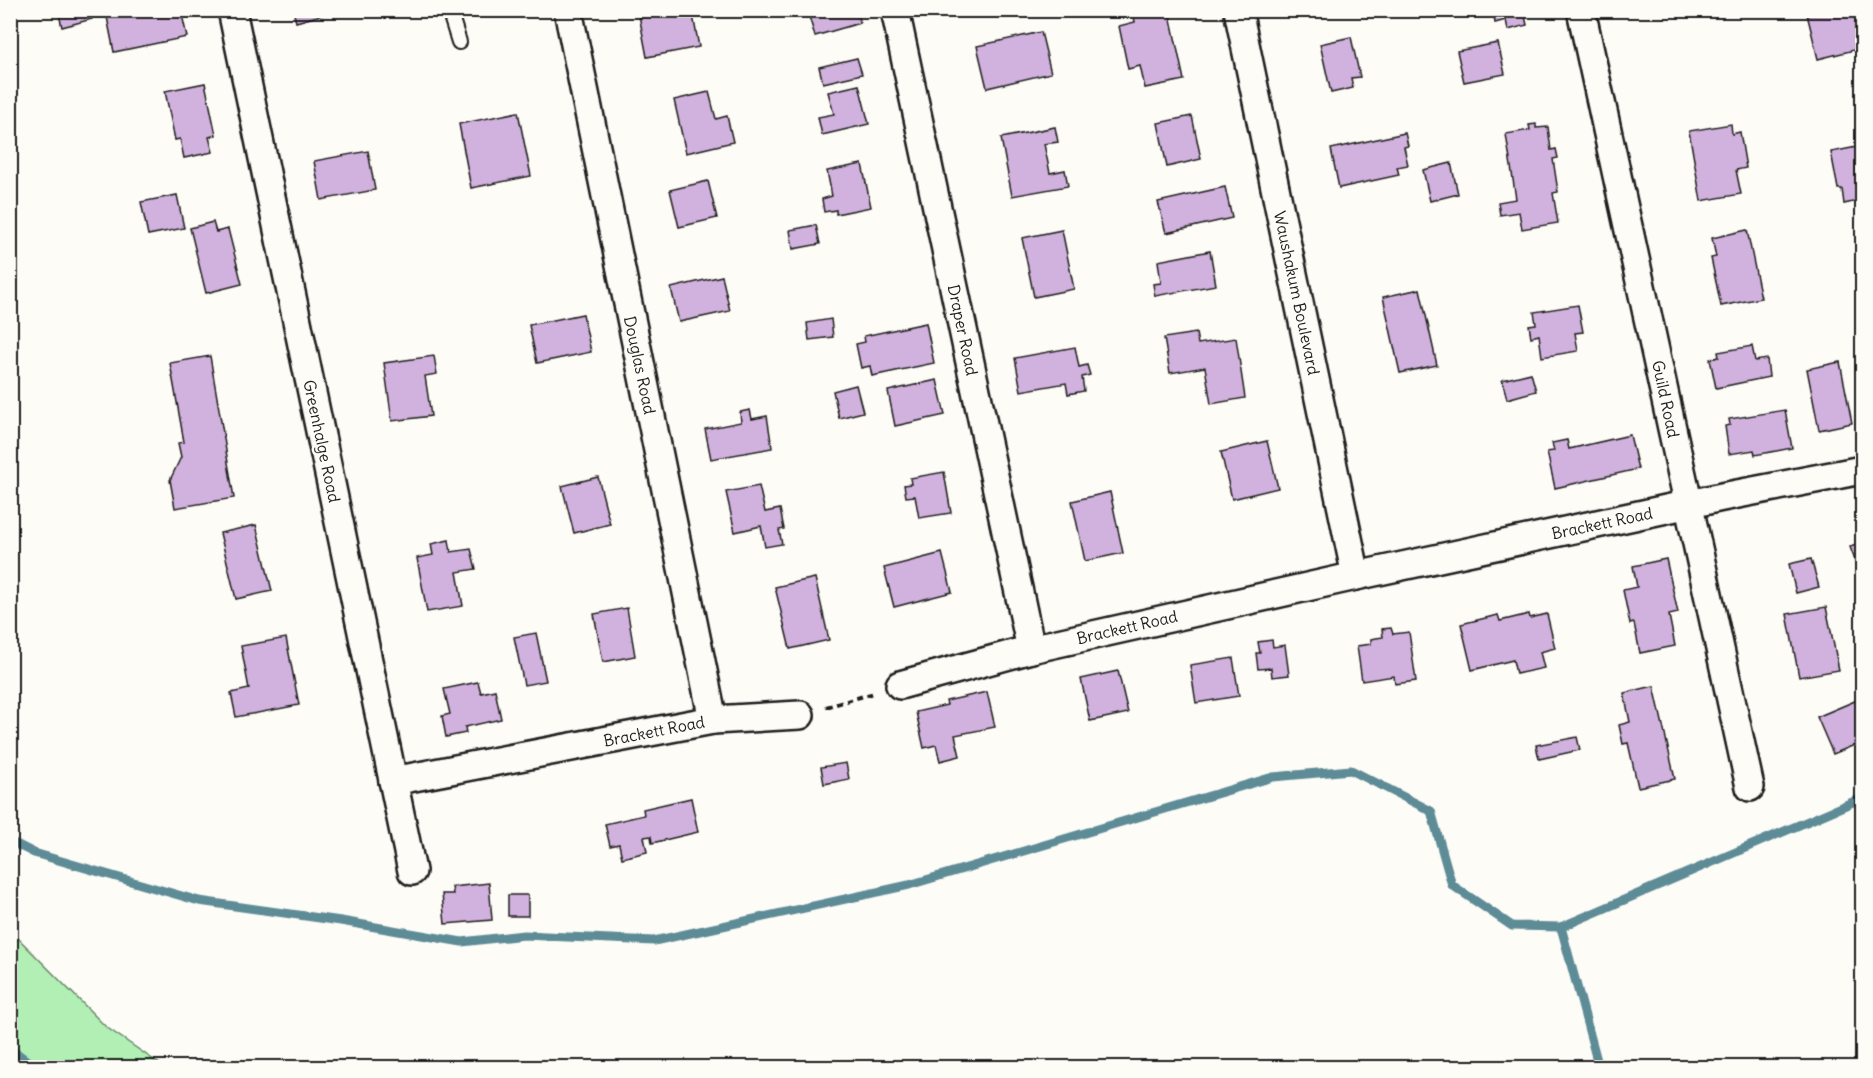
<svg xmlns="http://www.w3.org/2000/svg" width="1873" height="1078" font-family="Delius,sans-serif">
	<rect width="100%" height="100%" fill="#fdfcf7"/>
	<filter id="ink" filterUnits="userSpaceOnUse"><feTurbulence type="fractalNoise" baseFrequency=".0167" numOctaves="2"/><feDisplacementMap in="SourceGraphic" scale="12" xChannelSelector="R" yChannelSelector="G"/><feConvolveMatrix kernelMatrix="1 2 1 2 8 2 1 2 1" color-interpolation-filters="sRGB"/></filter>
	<g filter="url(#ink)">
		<polygon fill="#b1efb5" stroke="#668668" stroke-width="1.5" points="11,931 106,1027 164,1067 11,1067"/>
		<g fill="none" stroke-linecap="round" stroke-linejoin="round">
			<g stroke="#5d8b96" stroke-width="9">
				<polyline points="10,841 34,853 199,901 341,921 462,942 524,935 654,941 909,885 1273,777 1351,770 1431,811 1452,885 1512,926 1561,927"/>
				<polyline points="10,1048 37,1068"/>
				<polyline points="1599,1068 1561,927 1862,798"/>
			</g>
		</g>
		<g fill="#d1b1dd" stroke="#1c1c1c" stroke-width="1.5">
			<polygon points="58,10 90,10 92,19 62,27"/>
			<polygon points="116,10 181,10 187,37 114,52 106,12"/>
			<polygon points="293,10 340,10 296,22"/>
			<polygon points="638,10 692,10 699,47 647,57"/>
			<polygon points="807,10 857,10 860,23 815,36"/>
			<polygon points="1141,10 1169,10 1184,80 1145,88 1140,66 1128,69 1119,26 1135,22 1133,12"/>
			<polygon points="1476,10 1529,10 1530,15 1525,16 1527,25 1508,30 1506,20 1495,23 1493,12 1477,15"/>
			<polygon points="1749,10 1766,10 1766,13 1750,15"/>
			<polygon points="1806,10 1858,10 1862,31 1862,48 1818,59"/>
			<polygon points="1041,32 1051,73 987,88 977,46"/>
			<polygon points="1351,37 1360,77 1351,78 1353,88 1331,93 1320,44"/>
			<polygon points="1498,43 1505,74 1464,82 1457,51"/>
			<polygon points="857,58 862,74 823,83 819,67"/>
			<polygon points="205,83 216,135 209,137 213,152 184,158 180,139 175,140 165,91"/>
			<polygon points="859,85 869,124 822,135 818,117 834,114 828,92"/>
			<polygon points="709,92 716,119 727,116 733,142 686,153 674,100"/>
			<polygon points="518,112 531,176 471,188 459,124"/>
			<polygon points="1192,116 1201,159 1167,167 1158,123"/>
			<polygon points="1536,124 1536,128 1548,127 1551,150 1556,149 1558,158 1553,159 1558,192 1553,193 1558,223 1522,229 1519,212 1500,215 1498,202 1516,199 1506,134 1530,130 1529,125"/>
			<polygon points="1731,124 1732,134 1740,132 1746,168 1736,170 1741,194 1701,201 1689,131"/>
			<polygon points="1055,127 1058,142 1044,144 1050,173 1065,170 1068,186 1012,196 1001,138"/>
			<polygon points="1405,133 1408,146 1404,147 1408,165 1397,167 1399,175 1339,188 1331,149"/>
			<polygon points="1862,146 1862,184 1860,184 1862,200 1844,204 1842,189 1838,189 1831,152"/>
			<polygon points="368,151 375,190 321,200 314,161"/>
			<polygon points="1451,163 1458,194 1430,201 1423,170"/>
			<polygon points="862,164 871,207 836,214 836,210 824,212 822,199 832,196 827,171"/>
			<polygon points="708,181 717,218 679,227 670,190"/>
			<polygon points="1225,187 1232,218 1166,233 1158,202"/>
			<polygon points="177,195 184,228 148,235 141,202"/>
			<polygon points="213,222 216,232 228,229 242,284 206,293 190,228"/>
			<polygon points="816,225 820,244 793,249 790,230"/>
			<polygon points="1062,230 1074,289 1034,297 1022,238"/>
			<polygon points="1747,230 1761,298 1721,306 1711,258 1716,257 1712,238"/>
			<polygon points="1210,251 1216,285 1155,296 1153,284 1161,283 1158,261"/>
			<polygon points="722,276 730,311 679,322 671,288"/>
			<polygon points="1420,289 1437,365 1400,373 1383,297"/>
			<polygon points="1578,305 1583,332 1575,333 1578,351 1542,357 1539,335 1531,337 1529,325 1536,324 1534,312"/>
			<polygon points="583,314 591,352 537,363 529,325"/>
			<polygon points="831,319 833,337 809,340 807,323"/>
			<polygon points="926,323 934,363 872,376 870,366 861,368 856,344 865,342 864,336"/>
			<polygon points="1196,333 1198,344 1236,338 1245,398 1211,404 1205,367 1170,373 1164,338"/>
			<polygon points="1752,346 1755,361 1767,359 1769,377 1716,388 1710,359 1719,357 1718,352"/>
			<polygon points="1075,347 1079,367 1087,365 1090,375 1082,377 1084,391 1068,394 1066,383 1021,391 1015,358"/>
			<polygon points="210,356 234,498 175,508 170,480 181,457 178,443 184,442 170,363"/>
			<polygon points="434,356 437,374 425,376 431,416 392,421 384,363"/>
			<polygon points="1840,362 1852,423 1819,430 1807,369"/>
			<polygon points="1531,373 1536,391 1507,399 1502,380"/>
			<polygon points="937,380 945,415 895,426 888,391"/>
			<polygon points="856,385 863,412 839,418 833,391"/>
			<polygon points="750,410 752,419 767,416 772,448 711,459 705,429 741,422 740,412"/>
			<polygon points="1785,410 1792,448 1755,455 1754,450 1729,454 1725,426 1730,425 1729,419"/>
			<polygon points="1630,435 1638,469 1555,488 1547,452 1554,451 1552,443 1567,440 1569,449"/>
			<polygon points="1267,441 1278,488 1232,499 1221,452"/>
			<polygon points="944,472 951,513 919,518 915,496 906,497 904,485 911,484 910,478"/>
			<polygon points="598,477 610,524 574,533 562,486"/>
			<polygon points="759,486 765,512 780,509 784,529 779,530 782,544 765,547 761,526 735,532 726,492"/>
			<polygon points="1110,492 1123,553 1085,561 1072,501"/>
			<polygon points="256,525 272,591 236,599 220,533"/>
			<polygon points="449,540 451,552 471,549 476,569 457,572 463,606 427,612 417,558 433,555 431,544"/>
			<polygon points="1862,543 1862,579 1850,547"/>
			<polygon points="942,553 952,592 894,607 884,568"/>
			<polygon points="1666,559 1678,613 1669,615 1675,646 1640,653 1634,623 1630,624 1623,590 1637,587 1633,566"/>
			<polygon points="1811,559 1819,587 1796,593 1789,564"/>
			<polygon points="815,578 829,640 790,649 775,587"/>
			<polygon points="1826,607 1839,670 1799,677 1787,614"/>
			<polygon points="627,608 635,656 603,662 594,614"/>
			<polygon points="1529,614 1530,618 1547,614 1555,648 1540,652 1544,668 1516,674 1513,660 1472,670 1461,624 1498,615 1500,621"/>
			<polygon points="1391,628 1393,634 1409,632 1416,681 1395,684 1394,676 1362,681 1357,646 1371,644 1371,639 1383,637 1382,629"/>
			<polygon points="536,633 546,681 524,685 514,637"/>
			<polygon points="286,638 299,705 236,717 231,693 249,689 241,646"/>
			<polygon points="1272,640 1273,647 1285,645 1289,675 1272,677 1271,668 1258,669 1256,653 1260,653 1258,642"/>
			<polygon points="1233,658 1239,696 1196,703 1190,665"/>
			<polygon points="1118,671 1128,713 1090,721 1081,679"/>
			<polygon points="478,682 481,693 495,690 501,719 465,727 466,733 446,737 442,716 450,714 444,689"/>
			<polygon points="1654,686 1675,779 1638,787 1628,743 1623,744 1619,725 1630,722 1624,693"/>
			<polygon points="987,692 995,727 955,735 960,756 940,761 936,745 924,748 916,712 947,705 946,701"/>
			<polygon points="1862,698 1862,742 1833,754 1817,717"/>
			<polygon points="1577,737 1580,750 1539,759 1536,745"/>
			<polygon points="846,763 849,779 824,784 821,767"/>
			<polygon points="691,798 698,832 652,843 651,836 644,837 647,852 622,858 619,844 610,846 605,824 644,815 643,809"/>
			<polygon points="489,883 492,920 445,924 442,894 453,894 452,887"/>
			<rect x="508" y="895" width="20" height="21"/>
		</g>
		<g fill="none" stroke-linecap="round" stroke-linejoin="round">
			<defs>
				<polyline id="service" points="449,10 459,42"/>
				<g id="minor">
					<polyline points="232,10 412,871"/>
					<polyline points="568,10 713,720"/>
					<polyline points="895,10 1031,649"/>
					<polyline points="1238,10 1356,576"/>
					<polyline points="1581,10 1750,787"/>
					<polyline points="900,685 1031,649 1356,576 1722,497 1862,470"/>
					<polyline points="393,781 713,720 800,715"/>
				</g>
			</defs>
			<use href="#service" stroke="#1c1c1c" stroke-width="18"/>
			<use href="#minor" stroke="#1c1c1c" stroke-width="32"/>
			<polyline stroke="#1c1c1c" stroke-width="4" stroke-dasharray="6 4.5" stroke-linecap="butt" points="826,707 874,693"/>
			<use href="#service" stroke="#fdfcf7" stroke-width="14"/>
			<use href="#minor" stroke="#fdfcf7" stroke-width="27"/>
		</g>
	</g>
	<g text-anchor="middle" stroke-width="5" stroke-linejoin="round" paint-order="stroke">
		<g font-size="16" fill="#1c1c1c" stroke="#fdfcf7">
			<text transform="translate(1297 293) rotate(78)" y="6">Waushakum Boulevard</text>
			<text transform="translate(963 330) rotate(78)" y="6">Draper Road</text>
			<text transform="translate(640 365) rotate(78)" y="6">Douglas Road</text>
			<text transform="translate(1666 399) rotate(78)" y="6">Guild Road</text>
			<text transform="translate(322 441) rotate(78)" y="6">Greenhalge Road</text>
			<text transform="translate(1602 523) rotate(-12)" y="6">Brackett Road</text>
			<text transform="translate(1127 627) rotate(-13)" y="6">Brackett Road</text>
			<text transform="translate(654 731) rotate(-11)" y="6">Brackett Road</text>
		</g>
	</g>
	<rect width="1873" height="1078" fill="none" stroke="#fdfcf7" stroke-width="36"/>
	<rect x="18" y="18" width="1837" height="1042" fill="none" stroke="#1c1c1c" stroke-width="2" filter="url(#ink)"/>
</svg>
